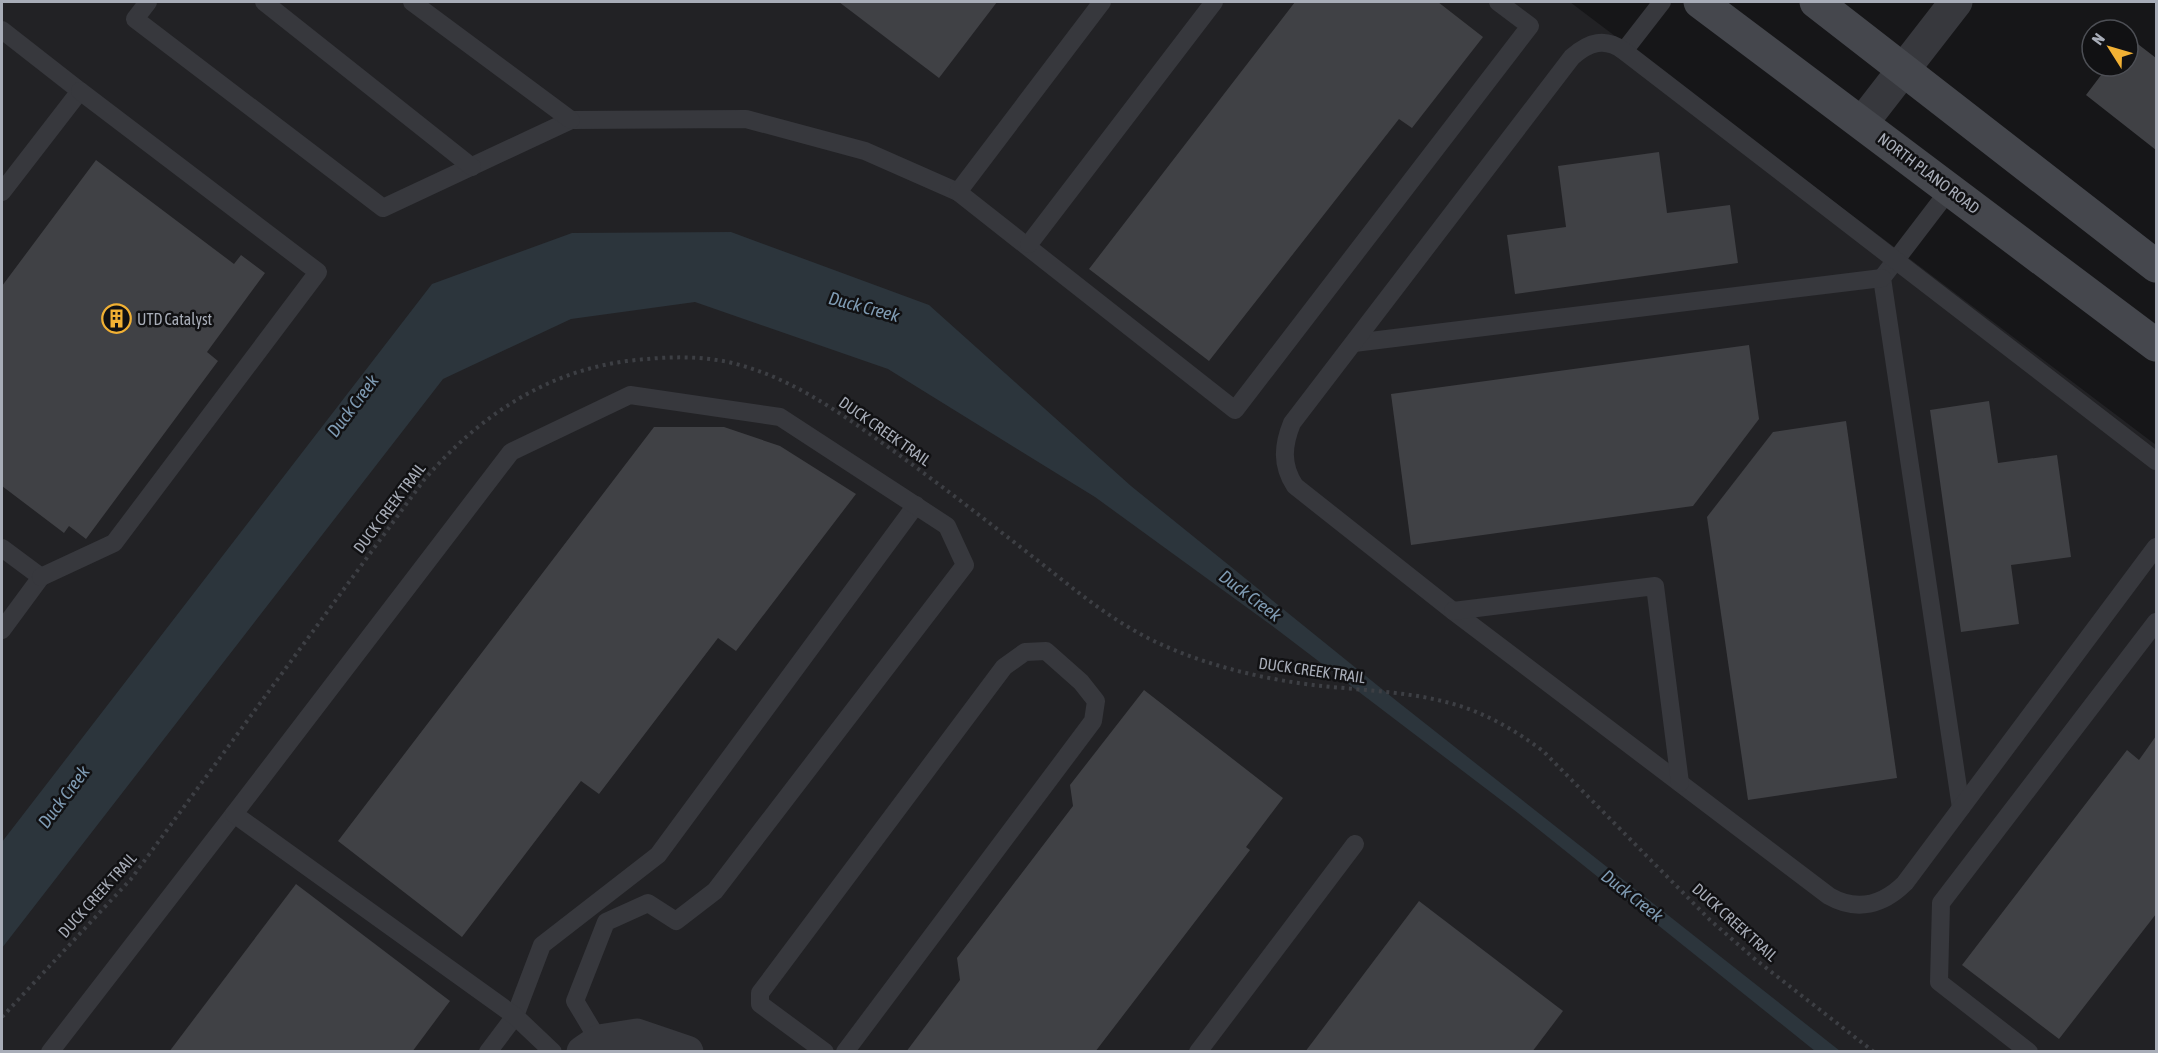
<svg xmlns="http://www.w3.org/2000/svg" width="2158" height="1053" font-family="'Asap Condensed',sans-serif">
	<rect width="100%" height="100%" fill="#161618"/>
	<polygon fill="#222225" points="2,2 1570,2 2156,445 2156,1051 2,1052"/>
	<polygon fill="#2c353c" points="731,232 929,305 1131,486 1398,702 1840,1051 1815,1051 1518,813 1275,628 1095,497 888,369 695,302 571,319 443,379 2,948 2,842 432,284 572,233"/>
	<g fill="#404145">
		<polygon points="839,2 997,2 939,78"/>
		<polygon points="1295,2 1438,2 1483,37 1412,128 1399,119 1209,361 1089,269"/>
		<polygon points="2130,38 2156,58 2156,150 2086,95 2108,66 2128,66"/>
		<polygon points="1659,152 1667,213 1730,205 1738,263 1515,294 1507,235 1566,227 1558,166"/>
		<polygon points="96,160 234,264 241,255 265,273 207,352 218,361 86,539 69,526 64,533 2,486 2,286"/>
		<polygon points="1749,345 1759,419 1693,506 1411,545 1391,394"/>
		<polygon points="1989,401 1998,463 2057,455 2071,557 2011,565 2019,624 1961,632 1930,410"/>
		<polygon points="1846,421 1897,778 1748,800 1707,517 1773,432"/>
		<polygon points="654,427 724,427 780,446 856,494 736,651 718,638 599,794 581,781 462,937 338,841"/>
		<polygon points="1144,690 1283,798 1246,847 1250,850 1095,1052 906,1052 960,980 957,958 1073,806 1070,785"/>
		<polygon points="2156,736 2156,914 2059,1039 1962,965 2127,750 2139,760"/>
		<polygon points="296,884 450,1001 412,1052 169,1052"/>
		<polygon points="1419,901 1563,1011 1532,1052 1305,1052"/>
	</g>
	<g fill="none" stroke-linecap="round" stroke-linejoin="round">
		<path stroke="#3d3f44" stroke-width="4" stroke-dasharray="3 4.5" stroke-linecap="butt" d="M2,1017l129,-138 293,-399c53,-62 120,-108 203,-119 35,-4 67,-6 101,1 63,14 115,53 167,90 51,37 101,76 151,115 35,28 70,56 110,75 51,24 110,38 166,44 48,5 98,6 144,22 28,10 53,25 77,43l167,169 46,40 118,92"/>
		<g stroke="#37383d" stroke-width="18">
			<polyline points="148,2 135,19 383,208 571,120 746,119 865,151 958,192"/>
			<polyline points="264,2 472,167"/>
			<polyline points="412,2 571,120"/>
			<polyline points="1102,2 958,192 1235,410 1530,26 1498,2"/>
			<polyline points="2,30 80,91 2,192"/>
			<polyline points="1624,51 1662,2"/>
			<polyline points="1950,189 1882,278 1961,808"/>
			<polyline points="1029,244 1214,2"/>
			<polyline points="1354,343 1882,278"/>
			<path d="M2156,461l-532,-410c-19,-14 -35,-9 -52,6l-280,366c-9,22 -11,42 3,63l158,125 376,285c28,16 54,9 76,-13l251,-336"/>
			<polyline points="2,548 41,577 2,630"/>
			<polyline points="41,577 114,543 318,272 80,91"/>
			<polyline points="1453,611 1655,586 1680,783"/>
			<polyline points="50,1052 234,814"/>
			<polyline points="488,1052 515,1016 542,945 658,855 916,505"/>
			<polyline points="553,1052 515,1016 234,814 511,452 630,395 780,417 947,526 965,565 715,891 676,921 648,903 606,922 575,1001 599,1041"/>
			<polyline points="825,1052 760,1004 760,993 1004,667 1025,652 1046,651 1081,682 1096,701 1093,721 845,1052"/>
			<polyline points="1198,1052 1355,844"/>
			<polyline points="2029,1052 1939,982 1941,903 2156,622"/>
		</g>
		<g stroke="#37383d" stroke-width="33">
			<polyline points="1862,123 1956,2"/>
			<polyline points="583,1052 599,1041 637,1035 687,1052"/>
		</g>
		<g stroke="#45474d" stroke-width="33">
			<polyline points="1700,2 2156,345"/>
			<polyline points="1816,2 2156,266"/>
		</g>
	</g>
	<defs>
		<symbol id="building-ring" viewBox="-11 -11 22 22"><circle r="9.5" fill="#111113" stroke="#f2b134" stroke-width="1.5"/><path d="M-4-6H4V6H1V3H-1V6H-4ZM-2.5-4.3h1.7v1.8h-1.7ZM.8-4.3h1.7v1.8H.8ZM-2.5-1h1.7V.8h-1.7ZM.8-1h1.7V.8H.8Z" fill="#f2b134"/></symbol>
	</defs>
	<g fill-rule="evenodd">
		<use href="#building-ring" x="100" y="302" width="33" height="33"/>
	</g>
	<g text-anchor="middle" stroke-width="5" stroke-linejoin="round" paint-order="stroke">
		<g font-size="16" fill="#a8adb8" stroke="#111113">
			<text transform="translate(1929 173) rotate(37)" y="6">NORTH PLANO ROAD</text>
			<text transform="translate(885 431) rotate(35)" y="6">DUCK CREEK TRAIL</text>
			<text transform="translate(389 508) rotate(-53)" y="6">DUCK CREEK TRAIL</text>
			<text transform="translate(1312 670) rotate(8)" y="6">DUCK CREEK TRAIL</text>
			<text transform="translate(97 895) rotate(-48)" y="6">DUCK CREEK TRAIL</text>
			<text transform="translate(1735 922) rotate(42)" y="6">DUCK CREEK TRAIL</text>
		</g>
		<g font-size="16" fill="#a8adb8" stroke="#111113" text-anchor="start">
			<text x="137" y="325">UTD Catalyst</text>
		</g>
		<g font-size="18" font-style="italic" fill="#7f9bb3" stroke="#111113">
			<text transform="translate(864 307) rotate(15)" y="6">Duck Creek</text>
			<text transform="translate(353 406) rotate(-53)" y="6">Duck Creek</text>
			<text transform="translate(1250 596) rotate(37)" y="6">Duck Creek</text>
			<text transform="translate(64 797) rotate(-53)" y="6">Duck Creek</text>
			<text transform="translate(1632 896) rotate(38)" y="6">Duck Creek</text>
		</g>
	</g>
	<rect width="2158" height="1053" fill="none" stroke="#a8adb8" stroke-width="6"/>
	<g transform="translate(2110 48) rotate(307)"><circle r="28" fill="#111113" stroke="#4d4f55" stroke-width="1.5"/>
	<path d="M0-4.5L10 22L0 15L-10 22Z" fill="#f2b134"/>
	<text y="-9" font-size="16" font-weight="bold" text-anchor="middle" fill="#a8adb8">N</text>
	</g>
</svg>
